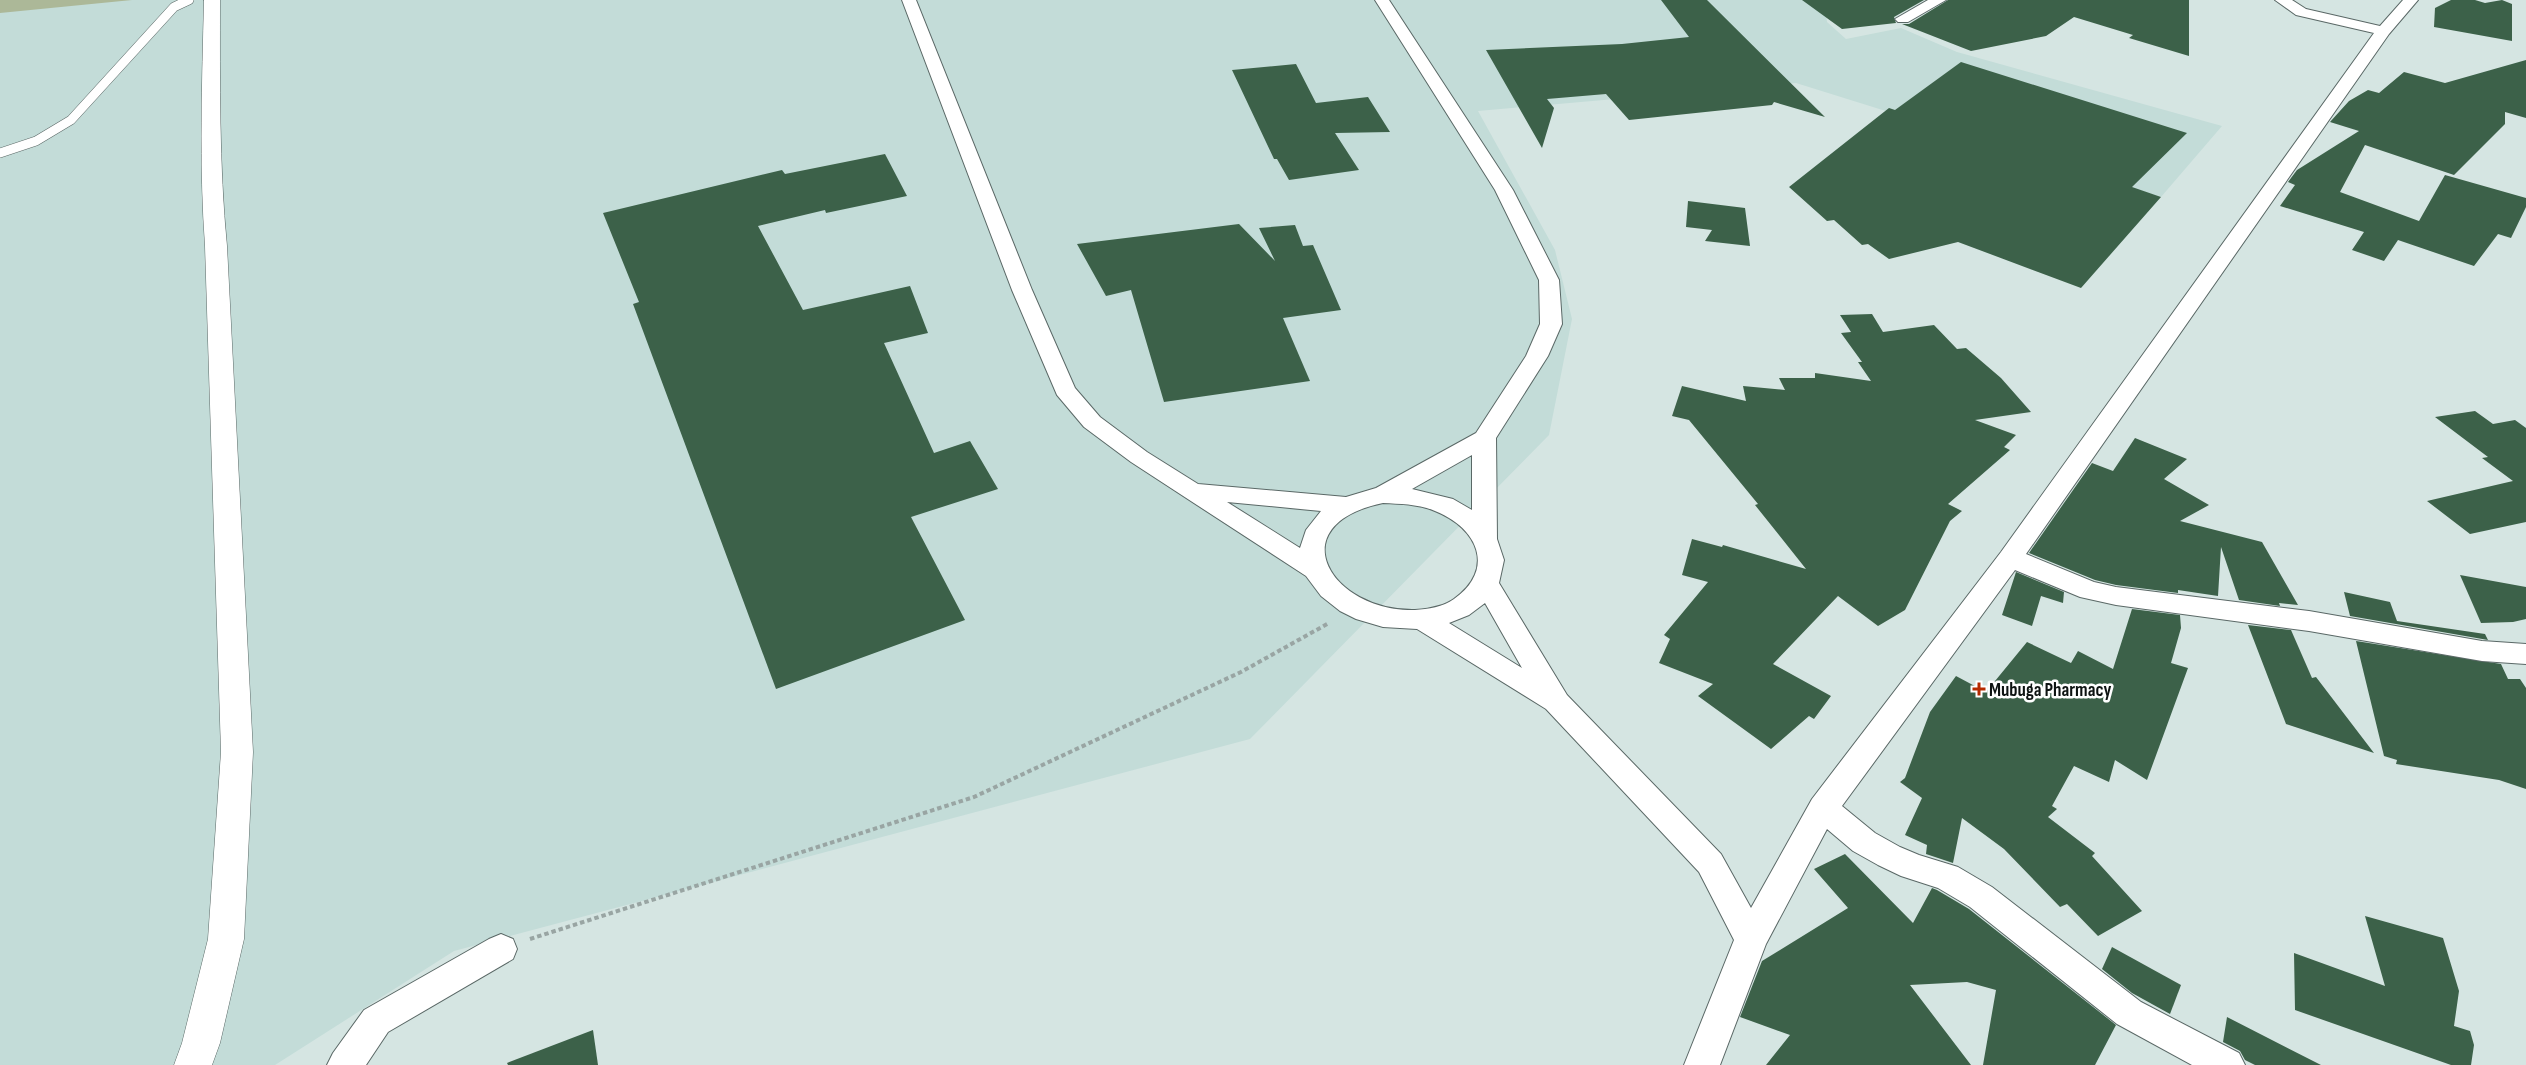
<svg xmlns="http://www.w3.org/2000/svg" width="2526" height="1065" font-family="'Sofia Sans Condensed',sans-serif">
	<rect width="100%" height="100%" fill="#d5e5e2"/>
	<polygon fill="#c3dcd8" points="0,0 1825,0 1827,22 1846,39 1901,28 1957,52 2222,126 2161,197 1796,83 1478,111 1555,250 1572,319 1549,435 1250,739 454,951 275,1065 0,1065"/>
	<polygon fill="#acb898" points="0,0 132,0 0,13"/>
	<g fill="#3c6149">
		<polygon points="1661,0 1707,0 1825,117 1774,102 1772,105 1629,120 1606,94 1547,99 1554,108 1542,148 1486,50 1622,44 1689,37"/>
		<polygon points="1802,0 1924,0 1894,17 1896,23 1842,29"/>
		<polygon points="1948,0 2189,0 2189,56 2129,38 2133,35 2074,17 2046,36 1971,51 1902,24 1909,24"/>
		<polygon points="2451,0 2475,0 2485,3 2502,0 2512,4 2512,41 2434,27 2435,8"/>
		<polygon points="2526,60 2526,118 2505,112 2505,124 2454,175 2365,145 2340,192 2419,221 2445,175 2526,198 2526,207 2511,238 2498,234 2474,266 2398,240 2384,261 2352,250 2364,232 2280,206 2295,185 2288,182 2297,170 2359,131 2330,122 2349,101 2368,90 2379,93 2404,72 2445,83"/>
		<polygon points="1961,62 2187,133 2132,187 2161,197 2081,288 1958,242 1889,259 1868,244 1862,245 1834,220 1827,221 1789,187 1889,108 1895,110"/>
		<polygon points="1296,64 1316,103 1368,97 1390,132 1335,133 1359,170 1289,180 1277,159 1274,159 1232,70"/>
		<polygon points="885,154 907,196 826,213 825,210 758,226 803,310 910,286 928,333 884,343 934,453 970,441 998,489 911,517 965,620 776,689 633,304 639,302 603,213 782,170 785,174"/>
		<polygon points="1688,201 1745,208 1750,246 1705,241 1712,230 1686,227"/>
		<polygon points="1239,224 1275,261 1259,228 1295,225 1303,246 1313,245 1341,310 1283,318 1310,381 1164,402 1131,290 1106,296 1077,244"/>
		<polygon points="1872,314 1883,332 1934,325 1957,349 1966,348 2001,378 2031,412 1975,420 2016,435 2004,447 2010,450 1948,504 1962,511 1950,521 1905,610 1878,626 1838,596 1773,664 1831,696 1814,719 1809,716 1771,749 1698,696 1713,684 1659,663 1670,639 1664,635 1708,582 1682,575 1692,539 1722,547 1723,545 1806,569 1755,505 1758,504 1689,420 1672,416 1682,386 1746,401 1743,386 1785,390 1779,378 1815,378 1815,373 1871,381 1858,362 1862,362 1841,333 1851,332 1840,315"/>
		<polygon points="2475,411 2493,424 2515,420 2526,428 2526,522 2470,534 2427,501 2513,481 2482,458 2488,457 2435,417"/>
		<polygon points="2135,438 2187,459 2164,479 2209,505 2180,521 2262,542 2298,605 2279,603 2280,606 2239,600 2221,547 2218,596 2178,590 2178,593 2116,585 2095,580 2029,553 2092,463 2113,471"/>
		<polygon points="2016,572 2064,592 2063,603 2041,596 2032,626 2002,615"/>
		<polygon points="2460,575 2526,587 2526,619 2513,622 2481,623"/>
		<polygon points="2344,592 2390,602 2397,621 2485,634 2488,640 2350,616"/>
		<polygon points="2132,609 2180,615 2181,628 2171,663 2188,668 2147,780 2115,760 2109,782 2074,766 2052,806 2057,809 2048,817 2095,853 2092,856 2142,911 2098,936 2067,904 2060,907 2004,849 1962,818 1953,863 1926,854 1927,845 1905,835 1922,798 1900,782 1905,778 1930,712 1956,676 1986,692 2027,642 2071,663 2078,651 2113,669"/>
		<polygon points="2248,625 2291,630 2312,678 2316,677 2374,753 2286,724"/>
		<polygon points="2356,641 2501,664 2508,679 2520,679 2526,688 2526,789 2499,780 2396,764 2397,760 2384,756"/>
		<polygon points="1845,854 1913,923 1932,888 1937,890 1969,909 2116,1025 2095,1065 1983,1065 1996,990 1967,982 1910,985 1971,1065 1766,1065 1790,1035 1740,1017 1762,961 1848,908 1814,869"/>
		<polygon points="2365,916 2443,938 2459,991 2454,1026 2470,1031 2474,1045 2471,1065 2451,1065 2295,1010 2294,953 2385,986"/>
		<polygon points="2112,947 2181,985 2170,1014 2132,993 2102,969"/>
		<polygon points="2227,1017 2321,1065 2255,1065 2245,1060 2240,1051 2223,1042"/>
		<polygon points="593,1030 598,1065 508,1065 507,1063"/>
	</g>
	<g fill="none" stroke-linecap="round" stroke-linejoin="round">
		<defs>
			<polyline id="service" points="0,153 36,141 71,120 174,7 189,0"/>
			<g id="minor">
				<path d="M902,0h14l116,290 43,98 25,29 47,35 51,32 148,13 30,-9 100,-55 50,-77 14,-32 -1,-44 -44,-90 -120,-190h14l124,190 46,90 3,44 -14,32 -52,82 1,101 7,21 -5,23 68,112 154,159 30,54 61,-109 189,-247 373,-519 -78,-18 -21,-15h17l14,9 74,17 23,-26h15l-29,34 -363,520 68,28 22,5 193,24 173,30 44,3v20l-44,-3 -173,-30 -193,-26 -36,-8 -65,-27 -173,236 33,27 25,14 19,8 39,12 34,20 149,115 98,51 6,12h-53l-75,-41 -147,-117 -32,-19 -37,-12 -23,-11 -25,-14 -26,-22 -61,115 -46,121h-36l50,-125 -35,-68 -153,-163 -129,-80 -34,-2 -27,-8 -16,-8 -19,-15 -15,-20 -175,-114 -47,-35 -27,-32 -45,-105zM1472,455v55l-19,-11 -41,-10zM1227,502l94,9 -15,19 -6,18zM1383,503c17,1 36,1 52,8 43,17 61,58 19,88 -11,8 -26,10 -39,11 -84,2 -137,-85 -32,-107zM1485,603l37,65 -73,-45 20,-8z"/>
				<polygon points="1928,0 1946,0 1908,22 1898,22 1895,19"/>
				<polygon points="501,934 513,939 517,949 513,959 388,1032 366,1065 327,1065 333,1053 364,1010 489,939"/>
			</g>
			<path id="secondary" d="M204,0h16c0,82 -1,164 7,246l26,506 -9,187 -24,104 -8,22h-38l8,-22 26,-104 13,-187 -16,-506c-6,-82 -3,-164 -1,-246z"/>
		</defs>
		<use href="#service" stroke="#5a6866" stroke-width="10"/>
		<use href="#minor" stroke="#5a6866" stroke-width="2"/>
		<use href="#secondary" stroke="#5a6866" stroke-width="1"/>
		<polyline stroke="#99a5a3" stroke-width="4" stroke-dasharray="4.5 3" stroke-linecap="butt" points="530,939 974,797 1241,672 1329,623"/>
		<use href="#service" stroke="#fff" stroke-width="9"/>
		<use href="#minor" fill="#fff" fill-rule="evenodd"/>
		<use href="#secondary" fill="#fff" fill-rule="evenodd"/>
	</g>
	<path fill="#b52a00" stroke="#fff" stroke-width="2" d="M1976.5 681.5h5v5h5v5h-5v5h-5v-5h-5v-5h5z"/>
	<g text-anchor="middle" stroke-width="5" stroke-linejoin="round" paint-order="stroke">
		<g font-size="19" font-weight="bold" fill="#0e1312" stroke="#fff" text-anchor="start">
			<text x="1989" y="696">Mubuga Pharmacy</text>
		</g>
	</g>
</svg>
